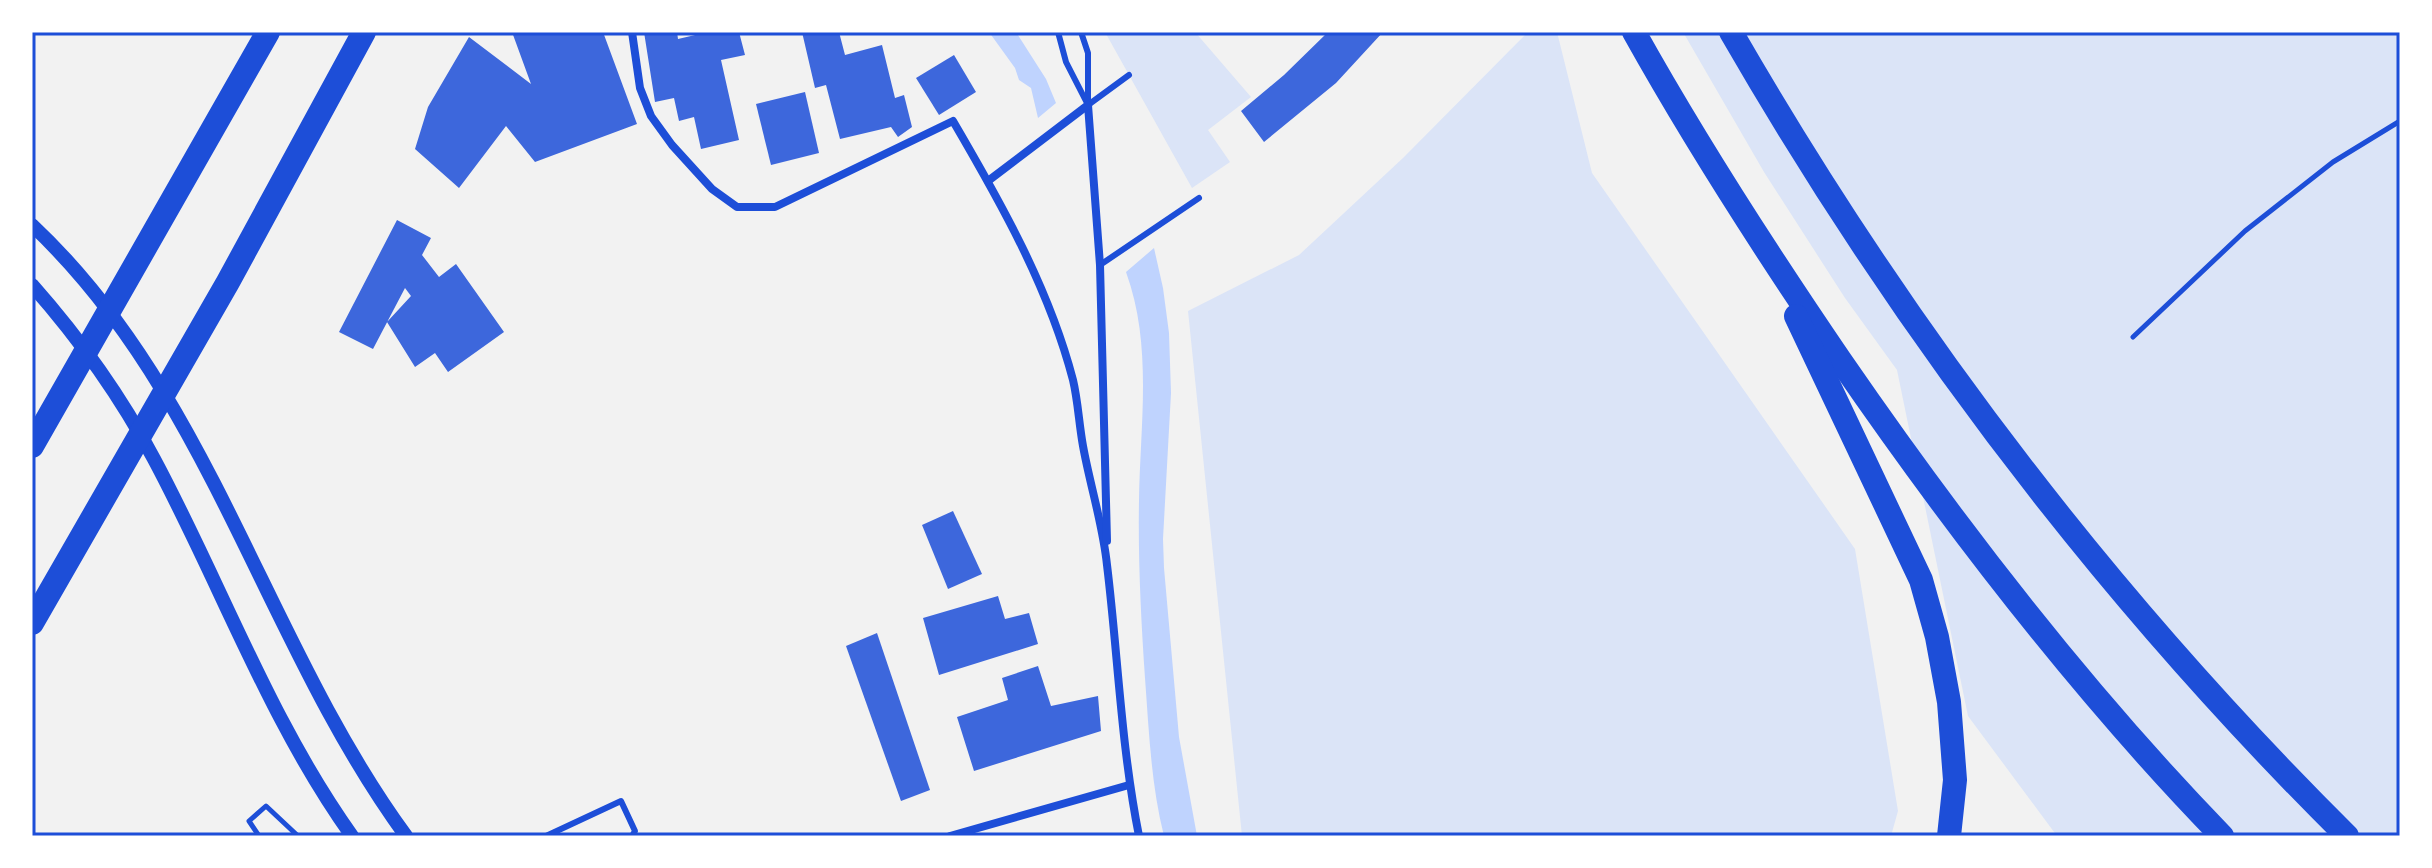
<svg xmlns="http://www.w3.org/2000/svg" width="2432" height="868" font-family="Jost,sans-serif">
	<rect width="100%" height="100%" fill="#f2f2f2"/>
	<g fill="#dbe4f7">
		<polygon points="1105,32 1195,32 1251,97 1208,130 1230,162 1192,188"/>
		<polygon points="1528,32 1557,32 1592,173 1855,549 1898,811 1891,836 1242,836 1188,311 1299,255 1403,158"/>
		<polygon points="1683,32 2400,32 2400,836 2057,836 1968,716 1897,370 1845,298 1764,172"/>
	</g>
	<g fill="#bfd3fe">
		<polygon points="989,32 1016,32 1046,79 1056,103 1038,118 1031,88 1019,80 1015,68"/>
		<path d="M1154,248l9,40 6,45 2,60 -8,146 1,29 15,169 18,99h-33c-13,-51 -15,-105 -19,-158 -4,-59 -7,-117 -6,-177 1,-77 14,-155 -13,-229z"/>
	</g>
	<g fill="#3d67dc">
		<polygon points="512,32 603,32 637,124 535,162 506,126 459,188 415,149 428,107 469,37 531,84"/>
		<polygon points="644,32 677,32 678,39 708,32 739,32 745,55 721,60 739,140 701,149 694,117 679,121 674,98 655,102"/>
		<polygon points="802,32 839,32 845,55 882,45 895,98 904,95 912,127 898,137 891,127 840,139 826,85 815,88"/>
		<polygon points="1328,32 1383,32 1336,83 1264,142 1241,111 1284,75"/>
		<polygon points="954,55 976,92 939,115 916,78"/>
		<polygon points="805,92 819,153 771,165 756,104"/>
		<polygon points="397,220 431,238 422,255 439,277 456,264 504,332 448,372 435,353 415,367 387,322 411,296 405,288 373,349 339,332"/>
		<polygon points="953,511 982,574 948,589 922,525"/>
		<polygon points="998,596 1005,619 1029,613 1038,644 939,675 923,618"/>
		<polygon points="877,633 930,790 901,801 846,646"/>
		<polygon points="1038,666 1051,706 1098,696 1101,731 974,771 957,717 1008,700 1002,678"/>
	</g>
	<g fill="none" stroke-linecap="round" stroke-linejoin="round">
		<g stroke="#1d4ed8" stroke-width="5">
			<polyline points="2133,337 2245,231 2333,162 2400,121"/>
			<polyline points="259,836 249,821 266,806 298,836"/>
		</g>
		<g stroke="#1d4ed8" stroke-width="6">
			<polyline points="1058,32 1066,62 1088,105"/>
			<polyline points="1081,32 1088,53 1088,101"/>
			<polyline points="1088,105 1129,75"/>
			<polyline points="1100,265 1199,198"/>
			<polyline points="546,836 621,801 635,831 632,836"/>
		</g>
		<g stroke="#1d4ed8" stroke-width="8">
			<path d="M632,32l8,56 11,28 21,29 40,44 25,18h38l178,-86c48,82 96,167 120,259 5,21 6,44 10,66 7,39 20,79 24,119 11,90 14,181 32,271"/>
			<polyline points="1088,105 1100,265 1107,541"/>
			<polyline points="988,181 1088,105"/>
			<polyline points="950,836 1129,785"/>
		</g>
		<g stroke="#1d4ed8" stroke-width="14">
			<path d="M32,225c179,168 232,417 374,611"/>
			<path d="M32,285c46,52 89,112 122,174 67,125 115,261 198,377"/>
		</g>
		<g stroke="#1d4ed8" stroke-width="24">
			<path d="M1634,32c63,113 133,221 206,328 115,167 240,330 382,476"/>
			<path d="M1731,32c169,293 376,566 616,804"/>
			<polyline points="1796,316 1921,580 1937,637 1949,702 1955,780 1949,836"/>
			<polyline points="32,446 268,32"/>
			<polyline points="32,623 228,282 364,32"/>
		</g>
	</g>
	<rect width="2432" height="868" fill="none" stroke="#ffffff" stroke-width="68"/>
	<rect x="34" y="34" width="2364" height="800" fill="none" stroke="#1d4ed8" stroke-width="3"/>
</svg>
